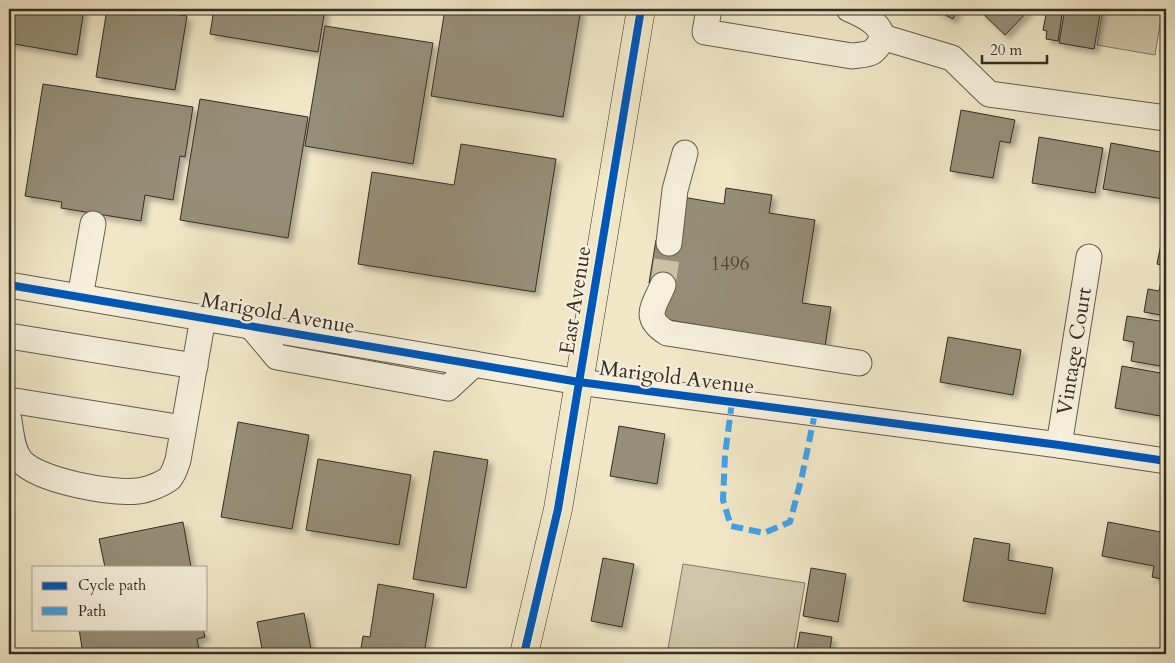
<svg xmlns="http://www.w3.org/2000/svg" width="1175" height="663" font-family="Cardo,serif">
	<defs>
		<filter id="shadow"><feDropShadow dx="4.5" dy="4.5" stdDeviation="2.5" flood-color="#0004"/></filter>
	</defs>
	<rect width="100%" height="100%" fill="#f0e7c7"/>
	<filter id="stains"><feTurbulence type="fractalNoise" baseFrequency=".004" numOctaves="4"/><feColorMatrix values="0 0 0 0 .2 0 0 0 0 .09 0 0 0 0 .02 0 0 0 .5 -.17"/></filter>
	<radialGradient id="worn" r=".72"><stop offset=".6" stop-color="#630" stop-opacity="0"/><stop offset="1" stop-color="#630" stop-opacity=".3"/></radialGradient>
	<g fill="#d0c7ab" stroke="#827a67">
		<polygon points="1103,9 1145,9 1162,12 1155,55 1097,45"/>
		<polygon points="683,564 805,583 793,654 667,654"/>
	</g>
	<g fill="#968e78" stroke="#352d23" filter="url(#shadow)">
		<polygon points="9,9 84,9 77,55 9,43"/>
		<polygon points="107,9 144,9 187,16 175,90 96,77"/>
		<polygon points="214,9 325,9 318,52 210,34"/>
		<polygon points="445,9 581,9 563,117 431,96"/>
		<polygon points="934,9 958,9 953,19"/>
		<polygon points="984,9 1030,9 1005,35 981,12"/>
		<polygon points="1047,9 1063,9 1058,41 1046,39 1047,31 1043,30"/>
		<polygon points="1065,9 1101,9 1094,49 1059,43"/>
		<polygon points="325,26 433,43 413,164 305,146"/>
		<polygon points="1164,28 1166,29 1166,53 1160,52"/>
		<polygon points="43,84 193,107 185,157 180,156 173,200 145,195 141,221 61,208 62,202 25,196"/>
		<polygon points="200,99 308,117 288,238 180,220"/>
		<polygon points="961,110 1015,120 1010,143 1000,141 993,178 950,171"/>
		<polygon points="1039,137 1103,148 1095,193 1032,183"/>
		<polygon points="1111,143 1166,153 1166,179 1163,199 1103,189"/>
		<polygon points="461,144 556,159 535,292 358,264 372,172 454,185"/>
		<polygon points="726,188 772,195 769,213 815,220 802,303 831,307 825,346 663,319 669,286 649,283 656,240 674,244 682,197 724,204"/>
		<polygon points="1162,239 1166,240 1166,266 1157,264"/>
		<polygon points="1163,272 1166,272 1166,316 1144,312 1148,289 1159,291"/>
		<polygon points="1127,316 1166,322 1166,367 1131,361 1134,342 1123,340"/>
		<polygon points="948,337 1021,350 1013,395 940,382"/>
		<polygon points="1122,366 1166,374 1166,417 1115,408"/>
		<polygon points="238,422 309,435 292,529 221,517"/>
		<polygon points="619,426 665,434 657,484 610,476"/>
		<polygon points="434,451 488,460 466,588 413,579"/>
		<polygon points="318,459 411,475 399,545 306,530"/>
		<polygon points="183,522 191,567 105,567 99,539"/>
		<polygon points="1108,522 1166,533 1166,580 1152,577 1154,566 1102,556"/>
		<polygon points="974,538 1010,544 1008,560 1053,568 1045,614 963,601"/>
		<polygon points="603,558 634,564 622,627 591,621"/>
		<polygon points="811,568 846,574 838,622 803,616"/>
		<polygon points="378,584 434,594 424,654 410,652 410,654 360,654 363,636 370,637"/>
		<polygon points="304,613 312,654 263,654 257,622"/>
		<polygon points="79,629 203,629 205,637 197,639 200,654 83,654"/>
		<polygon points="800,632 832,637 829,654 796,654"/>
	</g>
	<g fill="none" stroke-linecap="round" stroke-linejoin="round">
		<polyline stroke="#cbc2a6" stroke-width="25" stroke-dasharray="25 12" stroke-linecap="butt" points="663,285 669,243"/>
		<defs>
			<g id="minor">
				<path d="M709,9l-4,23 147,24c6,-1 15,-1 20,-4 3,-2 6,-6 8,-9 8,-17 -19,-29 -31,-34"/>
				<polyline points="882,37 952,58 989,94 1166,118"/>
				<polyline points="669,243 675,190 685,153"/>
				<polyline points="9,285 579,382 1059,445 1166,461"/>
				<path d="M663,285c-9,22 -21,32 4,48l192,30"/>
				<polyline points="80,297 93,224"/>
				<polyline points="251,326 277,357 448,388 474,364"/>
				<polyline points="9,336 195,366"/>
				<polyline points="9,400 183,428"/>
				<path d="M9,420c2,13 3,30 12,41 18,20 90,33 117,30 9,-1 25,-7 32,-13 4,-5 6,-12 8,-18l25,-142"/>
				<path id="s1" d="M1059,445l30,-188"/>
			</g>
			<polyline id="major" points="524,654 558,509 641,9"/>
		</defs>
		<use href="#minor" stroke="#645c4c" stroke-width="27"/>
		<use href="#major" stroke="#352d23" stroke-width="29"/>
		<use href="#minor" stroke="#f5efdb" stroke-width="25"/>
		<use href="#major" stroke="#f0e7c7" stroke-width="28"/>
		<polyline stroke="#3ea3ea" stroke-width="6" stroke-dasharray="12 6" stroke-linecap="butt" points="732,402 725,455 723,500 731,526 764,533 790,522 802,476 815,413"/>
		<defs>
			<g id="cycleway">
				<polyline points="9,285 579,382 1059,445 1166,461"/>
				<polyline points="524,654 558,509 641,9"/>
			</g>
		</defs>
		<use href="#cycleway" stroke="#f5efdb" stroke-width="11"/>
		<use href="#cycleway" stroke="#0057b8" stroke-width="8"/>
	</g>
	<g text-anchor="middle" stroke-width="4.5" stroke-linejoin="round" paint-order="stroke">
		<g font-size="19" fill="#4d4538">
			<text x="730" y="270">1496</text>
		</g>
		<g font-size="21" fill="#352d23" stroke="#f5efdb">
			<text transform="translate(575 300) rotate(-81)" y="7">East Avenue</text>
			<text transform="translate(278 313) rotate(10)" y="7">Marigold Avenue</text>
			<text dy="7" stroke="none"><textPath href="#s1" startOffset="95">Vintage Court</textPath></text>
			<text transform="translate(677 377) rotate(7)" y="7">Marigold Avenue</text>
		</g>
	</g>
	<rect width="1175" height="663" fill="none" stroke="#f0e7c7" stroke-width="30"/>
	<rect x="10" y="10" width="1155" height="643" fill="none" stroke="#352d23" stroke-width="2.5"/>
	<rect x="15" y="15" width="1145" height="633" fill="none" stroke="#352d23"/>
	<rect x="32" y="566" width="175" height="65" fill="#f5efdb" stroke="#a8a191"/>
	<rect x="42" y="582" width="25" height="8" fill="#0057b8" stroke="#a8a191"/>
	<text x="78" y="590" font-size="15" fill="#352d23">Cycle path</text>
	<rect x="42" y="607" width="25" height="8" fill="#3ea3ea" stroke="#a8a191"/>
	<text x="78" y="616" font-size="15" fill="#352d23">Path</text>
	<path d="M982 55v8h65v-8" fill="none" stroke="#352d23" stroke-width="2.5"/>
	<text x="990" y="55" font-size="15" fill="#352d23" stroke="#f5efdb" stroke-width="4" paint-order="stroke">20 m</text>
	<rect width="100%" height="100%" filter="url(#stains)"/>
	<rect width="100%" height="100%" fill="url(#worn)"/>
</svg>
